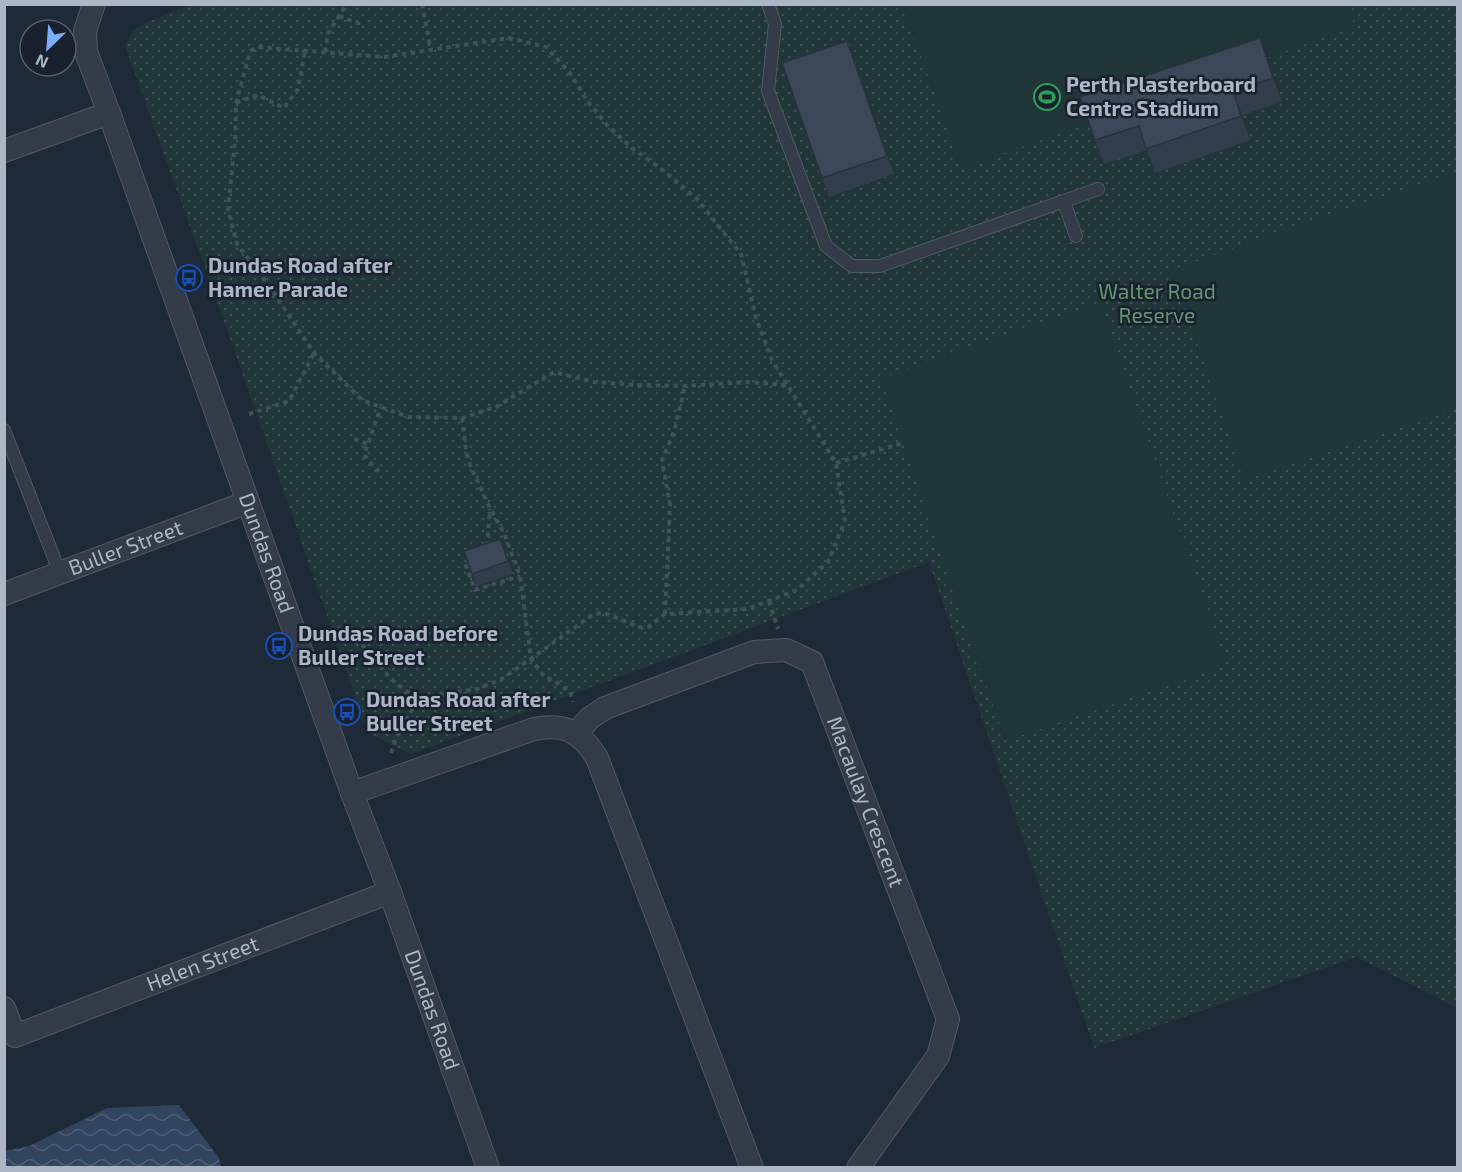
<svg xmlns="http://www.w3.org/2000/svg" width="1462" height="1172" font-family="'Exo 2',sans-serif">
	<defs>
		<pattern id="park-dots" width="8" height="8" patternUnits="userSpaceOnUse" patternTransform="scale(1.5)"><rect width="8" height="8" fill="#213639"/><path d="M2 2h.1M6 6h.1" fill="none" stroke="#3f5154" stroke-width="1.8" stroke-linecap="round"/></pattern>
		<pattern id="water-waves" width="16" height="10" patternUnits="userSpaceOnUse" patternTransform="scale(1.5)"><rect width="16" height="10" fill="#324560"/><path d="M0 5q4-4 8 0t8 0" fill="none" stroke="#4d5e75"/></pattern>
	</defs>
	<rect width="100%" height="100%" fill="#1f2a38"/>
	<polygon fill="url(#park-dots)" points="193,4 1457,5 1457,1008 1357,957 1094,1048 929,562 411,754 368,733 227,329 125,46 133,30 150,21"/>
	<g fill="#213639">
		<polygon points="1347,4 1355,26 962,169 902,5"/>
		<polygon points="1457,171 1457,407 1245,480 1171,270"/>
		<polygon points="1101,303 1226,666 1005,741 881,378"/>
	</g>
	<polygon fill="url(#water-waves)" points="179,1105 219,1158 221,1167 5,1167 5,1151 29,1146 107,1108"/>
	<g fill="none" stroke-linecap="round" stroke-linejoin="round">
		<defs>
			<g id="service">
				<polyline points="768,4 775,24 768,91 826,246 852,266 880,266 1098,189"/>
				<polyline points="1064,202 1076,236"/>
				<polyline points="4,430 60,573"/>
			</g>
			<g id="minor">
				<path id="s1" d="M94,4l-9,27 1,21 23,61 243,680 38,99 98,276"/>
				<polyline points="4,151 109,113"/>
				<path id="s2" d="M4,594l244,-92"/>
				<path id="s3" d="M576,733l14,-15 15,-10 149,-56 32,-2 26,12 136,357 -10,37 -80,112"/>
				<path d="M352,793l182,-64c31,-6 47,3 63,29l155,410"/>
				<path id="s4" d="M4,1008l11,28 375,-144"/>
			</g>
		</defs>
		<use href="#service" stroke="#505966" stroke-width="14"/>
		<use href="#minor" stroke="#505966" stroke-width="24"/>
		<g stroke="#3f5356" stroke-width="4" stroke-dasharray="4.5 4.5" stroke-linecap="butt">
			<polyline points="422,4 431,51"/>
			<polyline points="339,16 360,24"/>
			<polyline points="325,52 328,33 347,4"/>
			<polyline points="236,103 258,95 284,108 298,89 305,50"/>
			<polyline points="249,414 289,401 314,353"/>
			<polyline points="462,418 466,450 470,465 490,508 504,533 520,576 531,659 545,677 553,680 570,692 573,702"/>
			<polyline points="354,439 367,444"/>
			<polyline points="836,463 903,443"/>
			<polyline points="379,472 364,455 381,407"/>
			<polyline points="487,546 490,509"/>
			<polyline points="472,560 465,563 475,590 520,576"/>
			<polyline points="769,601 778,629"/>
			<polyline points="665,614 670,505 662,460 674,432 685,386"/>
			<polyline points="328,638 343,637 350,639 362,645 373,657 391,679 406,691 419,698 477,689 502,679 594,614 604,613 642,628 648,627 665,614 748,609 797,590 828,562 845,521 836,463 772,360 756,318 741,254 697,199 663,170 632,148 609,127 588,102 570,73 546,47 509,38 384,57 257,47 252,50 249,55 236,103 235,141 228,209 237,244 272,290 314,353 362,400 408,417 462,418 496,407 554,372 594,382 637,385 685,386 747,382 786,385"/>
			<polyline points="391,753 397,736 419,698"/>
		</g>
		<use href="#service" stroke="#333c48" stroke-width="12"/>
		<use href="#minor" stroke="#333c48" stroke-width="22"/>
	</g>
	<g fill="#333e4c">
		<polygon points="1260,38 1282,102 1242,115 1250,140 1155,173 1147,150 1104,164 1095,140"/>
		<polygon points="847,41 894,174 829,197 782,63"/>
		<polygon points="500,539 513,574 477,586 464,551"/>
	</g>
	<g fill="#29323e">
		<polygon points="1260,38 1269,62 1282,102 1273,78"/>
		<polygon points="1233,91 1242,115 1250,140 1241,116"/>
	</g>
	<g fill="#3b4858" stroke="#29323e" stroke-width="1.5">
		<polygon points="1260,38 1273,78 1233,91 1241,116 1146,149 1139,126 1095,140 1080,97"/>
		<polygon points="847,41 887,156 822,178 782,63"/>
		<polygon points="500,539 508,561 472,574 464,551"/>
	</g>
	<defs>
		<symbol id="stadium-ring" viewBox="-11 -11 22 22"><circle r="9.5" fill="#18212d" stroke="#2e9e5b" stroke-width="1.5"/><path d="M0-5a6.5 5 0 1 0 0 10a6.5 5 0 1 0 0-10ZM-3.5-1.8h7v3.6h-7Z" fill="#2e9e5b"/></symbol>
		<symbol id="bus-ring" viewBox="-11 -11 22 22"><circle r="9.5" fill="#18212d" stroke="#1a4fb4" stroke-width="1.5"/><path d="M-5-6H5V4H4V6H2V4H-2V6H-4V4H-5ZM-3.5-4V0h7V-4ZM-3.5 1.2v1.5H-2V1.2ZM2 1.2v1.5H3.5V1.2Z" fill="#1a4fb4"/></symbol>
	</defs>
	<g fill-rule="evenodd">
		<use href="#stadium-ring" x="1032" y="82" width="30" height="30"/>
		<use href="#bus-ring" x="174" y="263" width="30" height="30"/>
		<use href="#bus-ring" x="264" y="631" width="30" height="30"/>
		<use href="#bus-ring" x="332" y="697" width="30" height="30"/>
	</g>
	<g text-anchor="middle" stroke-width="5" stroke-linejoin="round" paint-order="stroke">
		<g font-size="21" font-weight="bold" fill="#adb6c5" stroke="#18212d" text-anchor="start">
			<text x="1066" y="92">Perth Plasterboard<tspan x="1066" dy="24">Centre Stadium</tspan></text>
			<text x="208" y="273">Dundas Road after<tspan x="208" dy="24">Hamer Parade</tspan></text>
			<text x="298" y="641">Dundas Road before<tspan x="298" dy="24">Buller Street</tspan></text>
			<text x="366" y="707">Dundas Road after<tspan x="366" dy="24">Buller Street</tspan></text>
		</g>
		<g font-size="21" fill="#64966f" stroke="#18212d">
			<text x="1157" y="299">Walter Road<tspan x="1157" dy="24">Reserve</tspan></text>
		</g>
		<g font-size="21" fill="#adb6c5" stroke="#18212d">
			<text dy="7" stroke="none"><textPath href="#s2" startOffset="130">Buller Street</textPath></text>
			<text dy="7" stroke="none"><textPath href="#s1" startOffset="582">Dundas Road</textPath></text>
			<text dy="7" stroke="none"><textPath href="#s3" startOffset="408">Macaulay Crescent</textPath></text>
			<text dy="7" stroke="none"><textPath href="#s4" startOffset="231">Helen Street</textPath></text>
			<text dy="7" stroke="none"><textPath href="#s1" startOffset="1068">Dundas Road</textPath></text>
		</g>
	</g>
	<rect width="1462" height="1172" fill="none" stroke="#adb6c5" stroke-width="12"/>
	<g transform="translate(48 48) rotate(205)"><circle r="28" fill="#18212d" stroke="#545d6a" stroke-width="1.5"/>
	<path d="M0-4.5L10 22L0 15L-10 22Z" fill="#7badfc"/>
	<text y="-9" font-size="16" font-weight="bold" text-anchor="middle" fill="#adb6c5">N</text>
	</g>
</svg>
